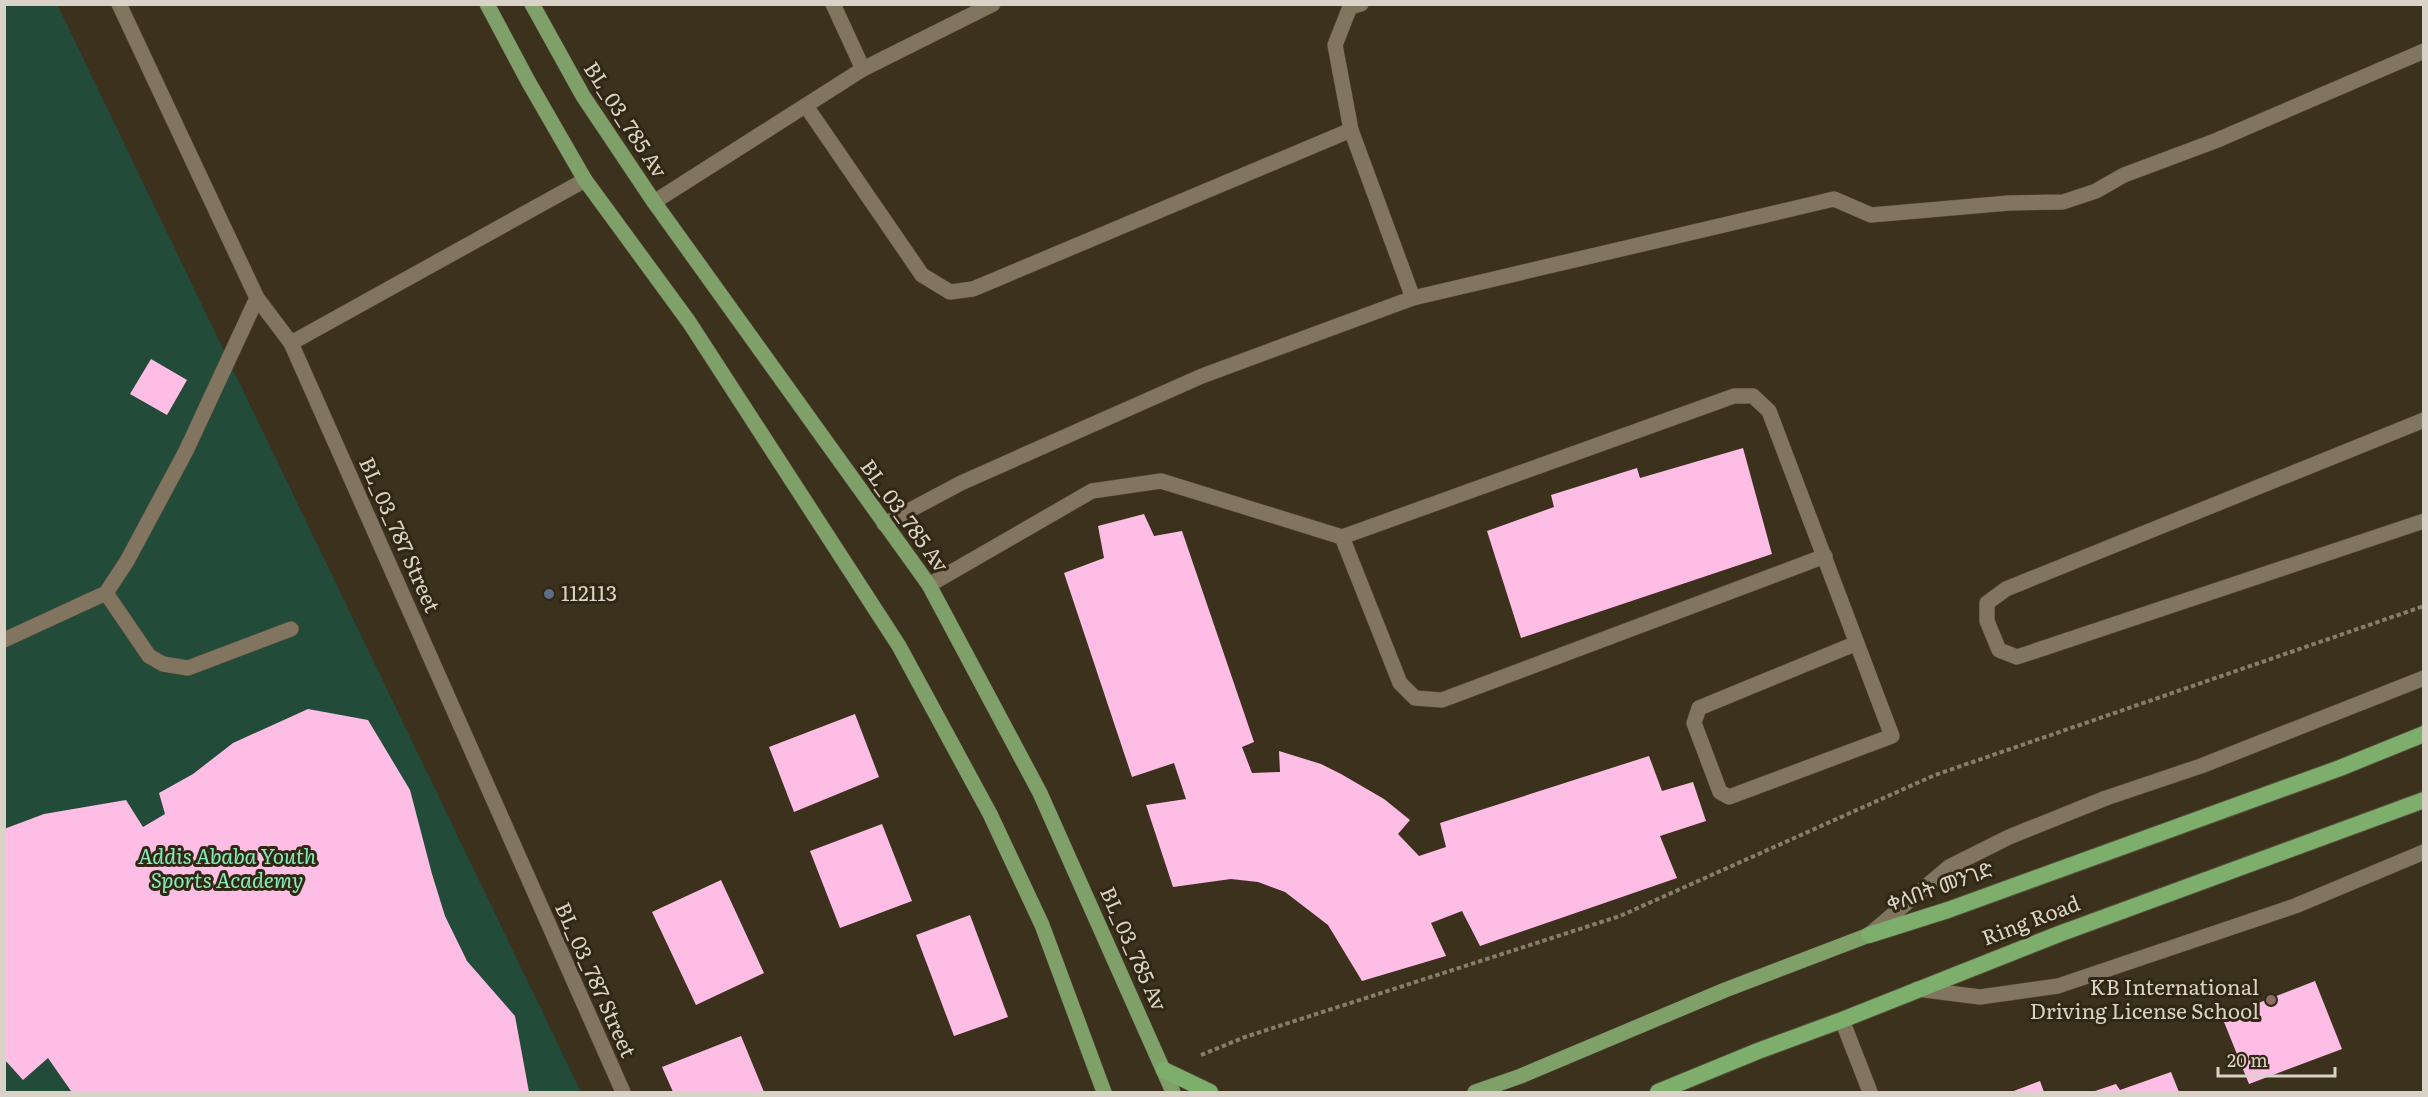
<svg xmlns="http://www.w3.org/2000/svg" width="2428" height="1097" font-family="Literata,'Noto Sans Ethiopic',serif">
	<rect width="100%" height="100%" fill="#3b311d"/>
	<polygon fill="#224b39" points="57,4 581,1092 5,1092 4,5"/>
	<g fill="#fdbde5">
		<polygon points="151,359 187,380 167,415 130,394"/>
		<polygon points="1743,448 1772,554 1521,638 1487,531 1554,507 1551,495 1637,468 1640,478"/>
		<polygon points="1144,514 1154,536 1182,531 1254,742 1242,747 1252,773 1280,772 1279,751 1321,764 1341,774 1384,799 1410,820 1398,834 1419,856 1446,847 1440,823 1649,756 1662,791 1693,782 1706,821 1660,836 1677,878 1480,946 1462,911 1431,923 1446,956 1362,981 1328,925 1285,892 1258,882 1231,879 1173,887 1146,805 1186,799 1174,763 1132,777 1064,573 1104,558 1098,526"/>
		<polygon points="308,709 368,720 410,790 432,874 445,916 467,961 515,1016 529,1092 70,1092 71,1091 48,1058 23,1080 4,1059 4,829 44,814 126,800 143,827 165,814 159,793 193,774 233,743"/>
		<polygon points="855,714 879,777 794,812 769,747"/>
		<polygon points="882,824 912,901 840,928 810,851"/>
		<polygon points="721,880 764,973 696,1005 652,912"/>
		<polygon points="970,915 1008,1017 954,1036 916,935"/>
		<polygon points="2315,981 2342,1049 2249,1084 2222,1017"/>
		<polygon points="741,1036 764,1092 673,1092 662,1067"/>
		<polygon points="2171,1072 2179,1092 2092,1092 2116,1084 2120,1090"/>
		<polygon points="2040,1081 2044,1092 2011,1092"/>
	</g>
	<g fill="none" stroke-linecap="round" stroke-linejoin="round">
		<defs>
			<g id="service">
				<polyline points="2424,420 2006,589 1987,603 1987,621 1999,650 2017,657 2424,521"/>
				<polyline points="1342,537 1734,396 1753,396 1769,411 1892,736 1729,797 1720,792 1694,723 1699,708 1857,643"/>
				<polyline points="929,585 1092,491 1161,481 1342,537 1400,683 1415,698 1442,700 1825,556"/>
				<polyline points="106,593 149,656 163,664 188,668 291,629"/>
			</g>
			<g id="minor">
				<polyline points="119,4 257,298 291,343 623,1092"/>
				<polyline points="833,4 863,69"/>
				<polyline points="1361,4 1350,7 1335,45 1351,130 1413,298"/>
				<polyline points="806,106 922,275 950,292 973,289 1351,130"/>
				<polyline points="654,202 863,69 993,4"/>
				<polyline points="291,343 585,180"/>
				<polyline points="884,524 961,483 1202,376 1413,298 1834,199 1871,215 2009,203 2063,202 2096,191 2124,175 2215,141 2424,51"/>
				<polyline points="4,640 106,593 127,561 186,451 257,298"/>
				<polyline points="1842,1020 1870,1092"/>
			</g>
			<g id="tertiary">
				<polyline points="1870,934 1949,867 2009,837 2106,798 2201,766 2424,678"/>
				<polyline points="1917,989 1980,997 2058,986 2295,906 2424,852"/>
			</g>
			<g id="primary">
				<polyline points="487,4 528,81 585,180 689,322 899,646 990,814 1042,925 1104,1092"/>
				<polyline points="532,4 583,96 654,202 929,585 1040,793 1173,1092"/>
				<polyline points="1475,1092 1521,1076 1725,990 1869,935"/>
			</g>
			<g id="trunk">
				<polyline points="1869,935 1948,910 2340,768 2424,734"/>
				<polyline points="1164,1070 1210,1092"/>
				<polyline points="1658,1092 1758,1051 1842,1020 2059,934 2424,800"/>
			</g>
		</defs>
		<use href="#service" stroke="#554d3b" stroke-width="16"/>
		<use href="#minor" stroke="#554d3b" stroke-width="16"/>
		<use href="#tertiary" stroke="#554d3b" stroke-width="16"/>
		<use href="#primary" stroke="#554d3b" stroke-width="16"/>
		<use href="#trunk" stroke="#554d3b" stroke-width="18"/>
		<polyline stroke="#867d6d" stroke-width="4" stroke-dasharray="4.5 3" stroke-linecap="butt" points="1201,1055 1245,1037 1620,916 1935,775 2424,606"/>
		<use href="#service" stroke="#81755f" stroke-width="15"/>
		<use href="#minor" stroke="#81755f" stroke-width="15"/>
		<use href="#tertiary" stroke="#81755f" stroke-width="15"/>
		<use href="#primary" stroke="#7fa068" stroke-width="15"/>
		<use href="#trunk" stroke="#7eae6b" stroke-width="16"/>
	</g>
	<circle fill="#5c6f8a" stroke="#312713" stroke-width="2" cx="549" cy="594" r="6"/>
	<circle fill="#8d6e63" stroke="#312713" stroke-width="2" cx="2271" cy="1000" r="6"/>
	<g text-anchor="middle" stroke-width="6" stroke-linejoin="round" paint-order="stroke">
		<g font-size="21" fill="#d9d2c6" stroke="#312713">
			<text transform="translate(625 120) rotate(57)" y="7">BL_03_785 Av</text>
			<text transform="translate(904 516) rotate(54)" y="7">BL_03_785 Av</text>
			<text transform="translate(399 535) rotate(66)" y="7">BL_03_787 Street</text>
			<text transform="translate(1940 887) rotate(-19)" y="7">ቀለበት መንገድ</text>
			<text transform="translate(2031 921) rotate(-21)" y="7">Ring Road</text>
			<text transform="translate(1133 949) rotate(66)" y="7">BL_03_785 Av</text>
			<text transform="translate(595 980) rotate(66)" y="7">BL_03_787 Street</text>
		</g>
		<g font-size="21" fill="#d9d2c6" stroke="#312713" text-anchor="start">
			<text x="561" y="601">112113</text>
			<text x="2259" y="995" text-anchor="end">KB International<tspan x="2259" dy="24">Driving License School</tspan></text>
		</g>
		<g font-size="21" font-style="italic" fill="#83ecbc" stroke="#312713">
			<text x="227" y="864">Addis Ababa Youth<tspan x="227" dy="24">Sports Academy</tspan></text>
		</g>
	</g>
	<rect width="2428" height="1097" fill="none" stroke="#d9d2c6" stroke-width="12"/>
	<path d="M2218 1067v9h117v-9" fill="none" stroke="#d9d2c6" stroke-width="3"/>
	<text x="2227" y="1067" font-size="18" fill="#d9d2c6" stroke="#312713" stroke-width="4.5" paint-order="stroke">20 m</text>
</svg>
